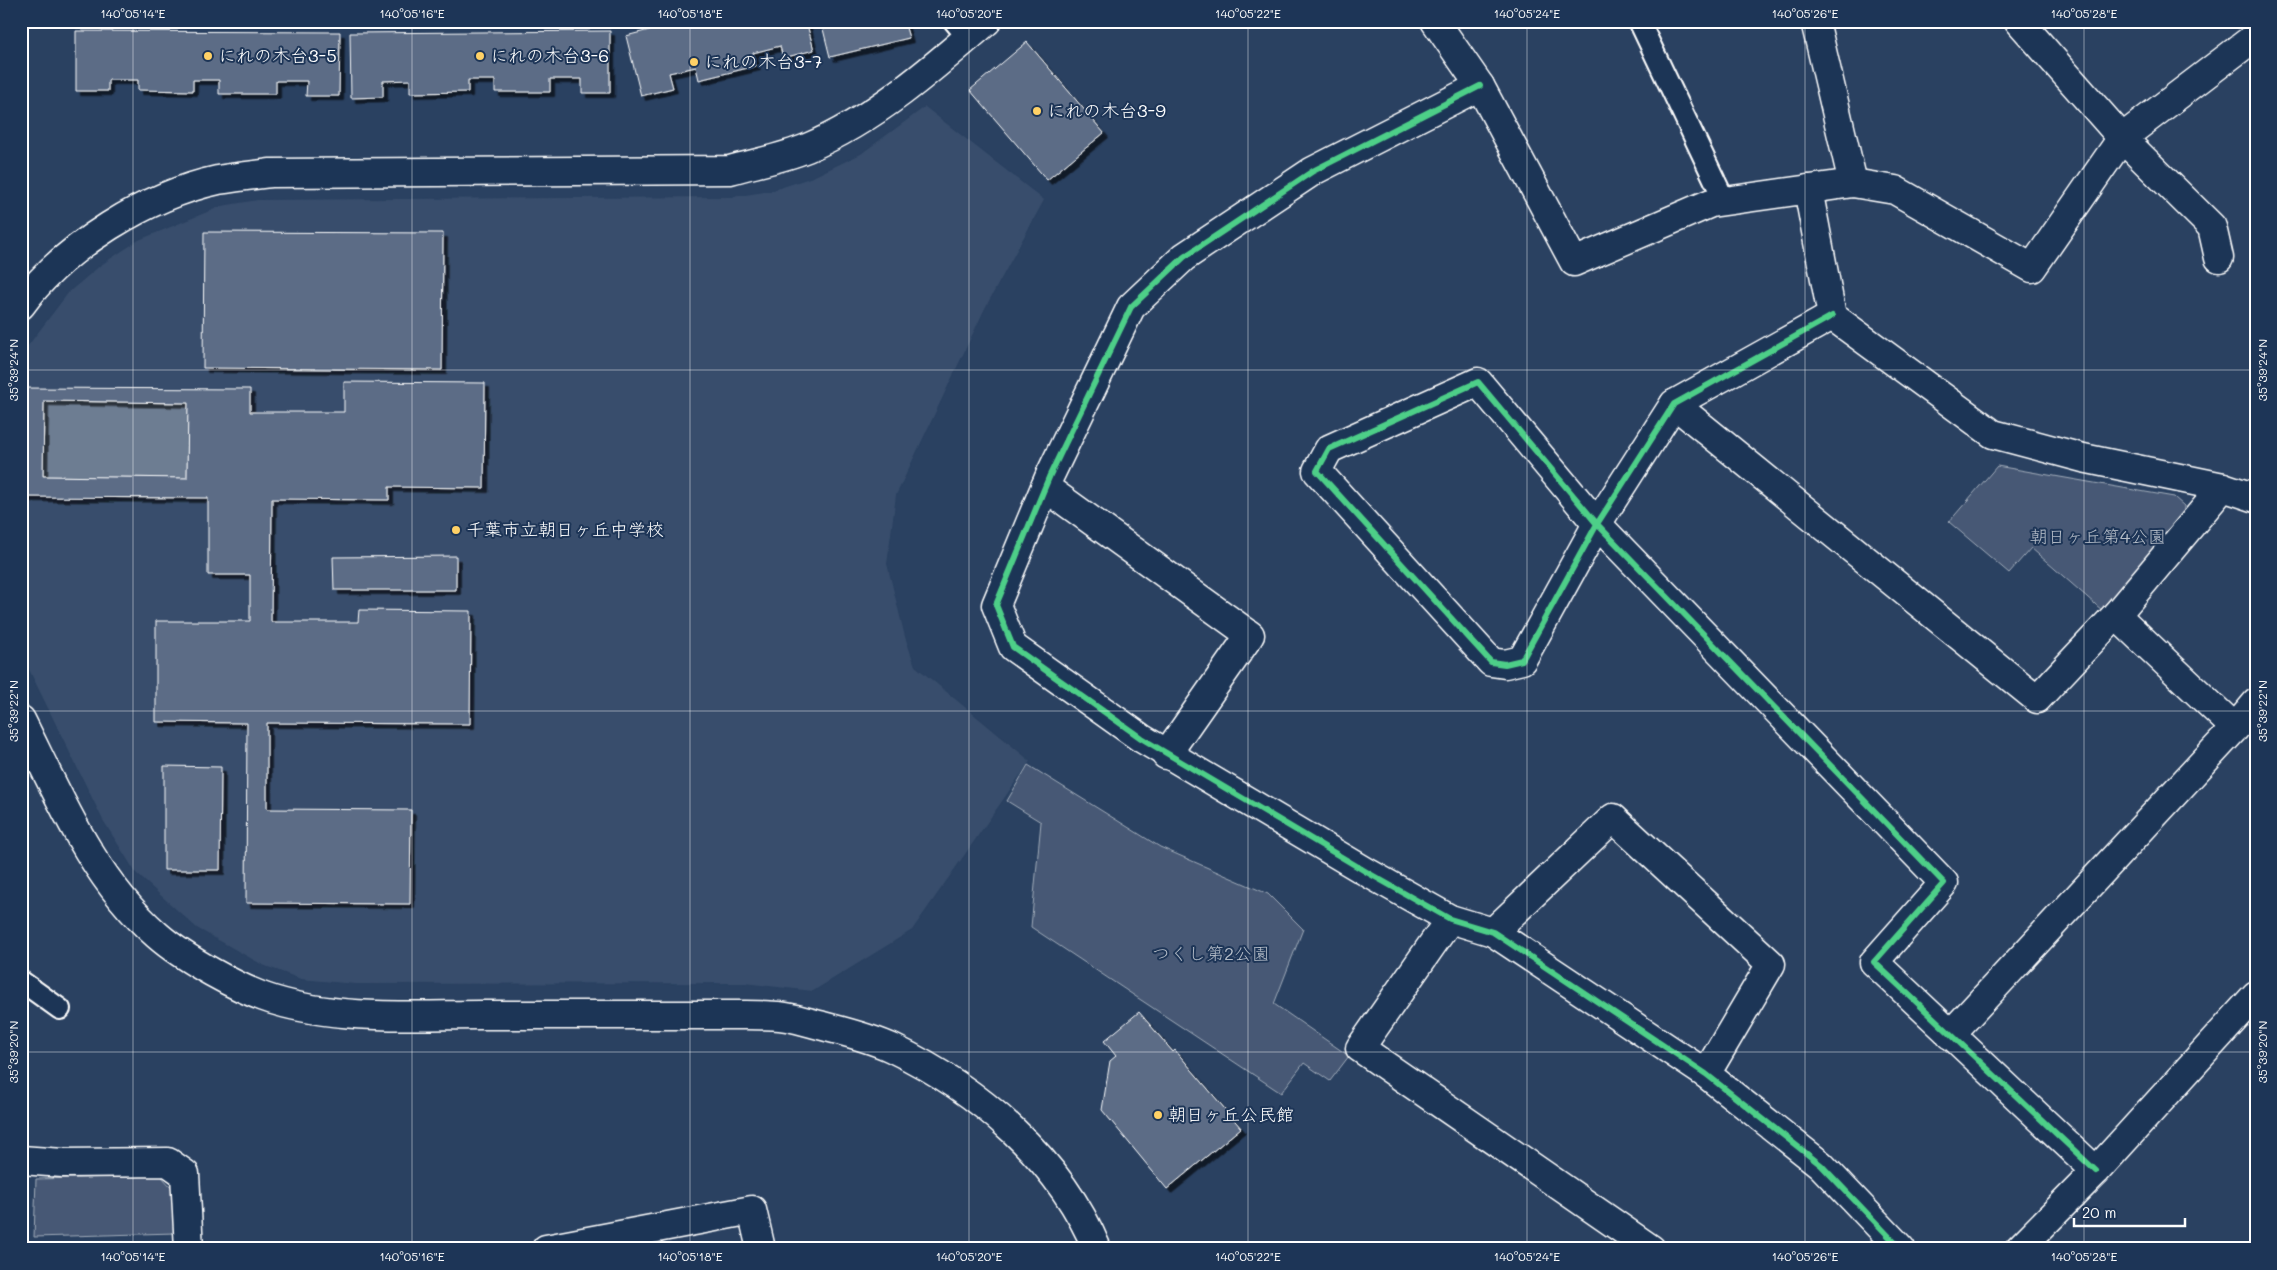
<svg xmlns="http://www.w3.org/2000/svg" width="2277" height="1270" font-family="Mali,'Klee One',sans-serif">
	<defs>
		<filter id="shadow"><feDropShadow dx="4.5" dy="4.5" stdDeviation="0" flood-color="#0009"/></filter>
	</defs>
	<rect width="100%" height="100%" fill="#2a4161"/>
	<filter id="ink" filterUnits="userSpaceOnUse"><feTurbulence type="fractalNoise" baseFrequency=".02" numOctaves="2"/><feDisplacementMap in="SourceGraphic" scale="10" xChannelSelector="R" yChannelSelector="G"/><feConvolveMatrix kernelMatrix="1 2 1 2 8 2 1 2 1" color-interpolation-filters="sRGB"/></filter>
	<g filter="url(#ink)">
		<polygon fill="#394e6c" points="925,107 1044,200 985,308 896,495 887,564 905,637 915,666 1030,761 912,930 813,991 744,983 356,984 301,979 263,965 197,928 136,873 103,820 21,653 21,355 69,292 101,265 139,240 222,206 258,200 732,197 771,191 813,177 861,154"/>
		<g fill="#465975" stroke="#a2acba">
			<polygon points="1997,466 2174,497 2184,506 2183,522 2103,611 2031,548 2009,573 1949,522"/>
			<polygon points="1028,765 1160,847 1268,894 1303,929 1274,1004 1349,1056 1330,1081 1304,1063 1281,1093 1031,927 1041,822 1007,801"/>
			<polygon points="161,1176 172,1188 175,1233 34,1237 36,1179"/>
		</g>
		<polygon fill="#6d7d92" stroke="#a7b1be" points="44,401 188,403 187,478 43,476"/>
		<g fill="#5b6c86" stroke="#fff" fill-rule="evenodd" filter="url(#shadow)">
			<polygon points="684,21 806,21 814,50 783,58 780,46 753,53 756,66 699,80 696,67 669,73 673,88 641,96 626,36"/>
			<polygon points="821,21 904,21 909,38 830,57"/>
			<polygon points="76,31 340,32 339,96 306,96 307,81 276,81 276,94 219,94 219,80 193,80 193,91 138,90 138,80 108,80 108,91 76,91"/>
			<polygon points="610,31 610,93 582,93 582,79 550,79 550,92 495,92 495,80 468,80 468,92 410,93 410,80 383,81 383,97 351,98 350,33"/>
			<polygon points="1027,42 1104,133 1047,180 970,90"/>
			<polygon points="204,232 443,233 442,370 203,368"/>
			<path d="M344,382l141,1 -1,105 -95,-1v13l-117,-1 -1,123h87l1,-12 112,1 -1,113 -203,-1v86l144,1 -1,94 -164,-1 1,-180 -91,-1v-101h94v-46h-42v-77l-187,-1v-109l229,1v23h94zM44,401l144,2 -1,75 -144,-2z"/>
			<polygon points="456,556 456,590 334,590 333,557"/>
			<polygon points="164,766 221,767 220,870 164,870"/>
			<polygon points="1139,1012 1173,1052 1175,1050 1241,1128 1167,1189 1102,1110 1110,1061 1116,1056 1104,1041"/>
		</g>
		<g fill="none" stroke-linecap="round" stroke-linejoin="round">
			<defs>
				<g id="service">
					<polyline points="954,21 968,38"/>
					<polyline points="1639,21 1725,202"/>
					<polyline points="21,981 60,1009"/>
				</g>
				<g id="minor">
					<polyline points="1435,21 1480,86 1574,262 1711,203 1853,183 1895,190 2032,268 2122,138 2256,36"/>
					<polyline points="1815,21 1853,183"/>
					<polyline points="2019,21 2122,138 2212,227 2219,258"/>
					<polyline points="1480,86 1313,171 1184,257 1131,307 1050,475 996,605 1013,647 1141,738 1370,874 1450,919 1493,932 1706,1074 1821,1165 1901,1249"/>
					<polyline points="1808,189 1832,316 1993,434 2083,458 2223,487 2256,498"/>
					<path d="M21,305c43,-59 127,-110 197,-125 18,-3 36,-5 53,-7l459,-3c25,-7 53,-12 77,-22 68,-29 125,-79 180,-127"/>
					<polyline points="1832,316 1674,404 1597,524 1522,660 1505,664 1491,662 1317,471 1329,449 1478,382 1597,524 1944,883 1874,962 2096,1171"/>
					<polyline points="1674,404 2037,699 2116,615 2223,487"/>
					<polyline points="1045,487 1250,635 1166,755"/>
					<polyline points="2116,615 2235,728"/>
					<polyline points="1450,919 1360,1048 1651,1249"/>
					<polyline points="1493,932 1613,818 1771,964 1706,1074"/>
					<polyline points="1950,1035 2235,728 2256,703"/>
					<polyline points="21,1160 63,1163 168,1162 185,1174 189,1249"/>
					<polyline points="546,1249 752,1210 761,1249"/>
				</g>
				<g id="tertiary">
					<path d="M21,720c38,76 71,158 136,215 26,23 83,55 116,65 65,20 140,15 207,15 88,0 176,0 265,0 13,0 28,0 41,2 13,2 25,6 37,9 23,6 48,12 69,22 86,41 168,111 205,201"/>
					<polyline points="2019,1249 2096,1171 2256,995"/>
				</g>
			</defs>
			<use href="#service" stroke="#fff" stroke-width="24"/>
			<use href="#minor" stroke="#fff" stroke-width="31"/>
			<use href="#tertiary" stroke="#fff" stroke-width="31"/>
			<use href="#service" stroke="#1d3557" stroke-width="20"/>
			<use href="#minor" stroke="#1d3557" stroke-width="28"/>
			<use href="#tertiary" stroke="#1d3557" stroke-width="28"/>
			<defs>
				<g id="cycleway">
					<polyline points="1480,86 1313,171 1184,257 1131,307 1050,475 996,605 1013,647 1141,738 1370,874 1450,919 1493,932 1706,1074 1821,1165 1901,1249"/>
					<polyline points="1832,316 1674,404 1597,524 1522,660 1505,664 1491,662 1317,471 1329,449 1478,382 1597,524 1944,883 1874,962 2096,1171"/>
				</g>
			</defs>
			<use href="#cycleway" stroke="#1d3557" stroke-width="9"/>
			<use href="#cycleway" stroke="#4dcf88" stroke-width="6"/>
		</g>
	</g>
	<path fill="none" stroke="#fff" stroke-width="1" stroke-opacity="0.45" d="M133,21v1228M412,21v1228M690,21v1228M969,21v1228M1248,21v1228M1527,21v1228M1805,21v1228M2084,21v1228M21,28h2235M21,370h2235M21,711h2235M21,1052h2235"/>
	<g fill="#ffd166" stroke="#1d3557" stroke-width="2">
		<circle cx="208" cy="56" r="5"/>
		<circle cx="480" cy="56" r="5"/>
		<circle cx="694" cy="62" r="5"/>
		<circle cx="1037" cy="111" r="5"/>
		<circle cx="456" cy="530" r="5"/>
		<circle cx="1158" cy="1115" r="5"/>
	</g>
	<g text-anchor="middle" stroke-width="4" stroke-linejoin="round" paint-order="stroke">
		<g font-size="18" fill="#fff" stroke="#1d3557" text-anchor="start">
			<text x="218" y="62">にれの木台3-5</text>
			<text x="490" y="62">にれの木台3-6</text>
			<text x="704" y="68">にれの木台3-7</text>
			<text x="1047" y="117">にれの木台3-9</text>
			<text x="466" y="536">千葉市立朝日ヶ丘中学校</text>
			<text x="1168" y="1121">朝日ヶ丘公民館</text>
		</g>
		<g font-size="18" fill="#b5bdc8" stroke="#1d3557">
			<text x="2098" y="543">朝日ヶ丘第4公園</text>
			<text x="1211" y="960">つくし第2公園</text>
		</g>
	</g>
	<rect width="2277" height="1270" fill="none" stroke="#1d3557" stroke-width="55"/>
	<path d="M2074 1218v8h111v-8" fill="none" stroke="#ffffff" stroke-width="2.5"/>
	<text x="2082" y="1218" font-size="15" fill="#ffffff" stroke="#1d3557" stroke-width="4" paint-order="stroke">20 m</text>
	<rect x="28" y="28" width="2222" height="1214" fill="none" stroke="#fff" stroke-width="2"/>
	<g font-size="12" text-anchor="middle" fill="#fff">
		<text x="133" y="18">140°05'14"E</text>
		<text x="412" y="18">140°05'16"E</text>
		<text x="690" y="18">140°05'18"E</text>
		<text x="969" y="18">140°05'20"E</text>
		<text x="1248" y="18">140°05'22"E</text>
		<text x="1527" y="18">140°05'24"E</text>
		<text x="1805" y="18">140°05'26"E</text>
		<text x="2084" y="18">140°05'28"E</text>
		<text transform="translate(14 370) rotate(-90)" y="4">35°39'24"N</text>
		<text transform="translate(2263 370) rotate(-90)" y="4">35°39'24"N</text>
		<text transform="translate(14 711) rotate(-90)" y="4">35°39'22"N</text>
		<text transform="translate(2263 711) rotate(-90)" y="4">35°39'22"N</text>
		<text transform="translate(14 1052) rotate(-90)" y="4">35°39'20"N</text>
		<text transform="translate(2263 1052) rotate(-90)" y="4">35°39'20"N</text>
		<text x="133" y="1261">140°05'14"E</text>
		<text x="412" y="1261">140°05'16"E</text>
		<text x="690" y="1261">140°05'18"E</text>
		<text x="969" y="1261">140°05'20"E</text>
		<text x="1248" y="1261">140°05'22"E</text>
		<text x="1527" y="1261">140°05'24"E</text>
		<text x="1805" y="1261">140°05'26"E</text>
		<text x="2084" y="1261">140°05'28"E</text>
	</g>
</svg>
